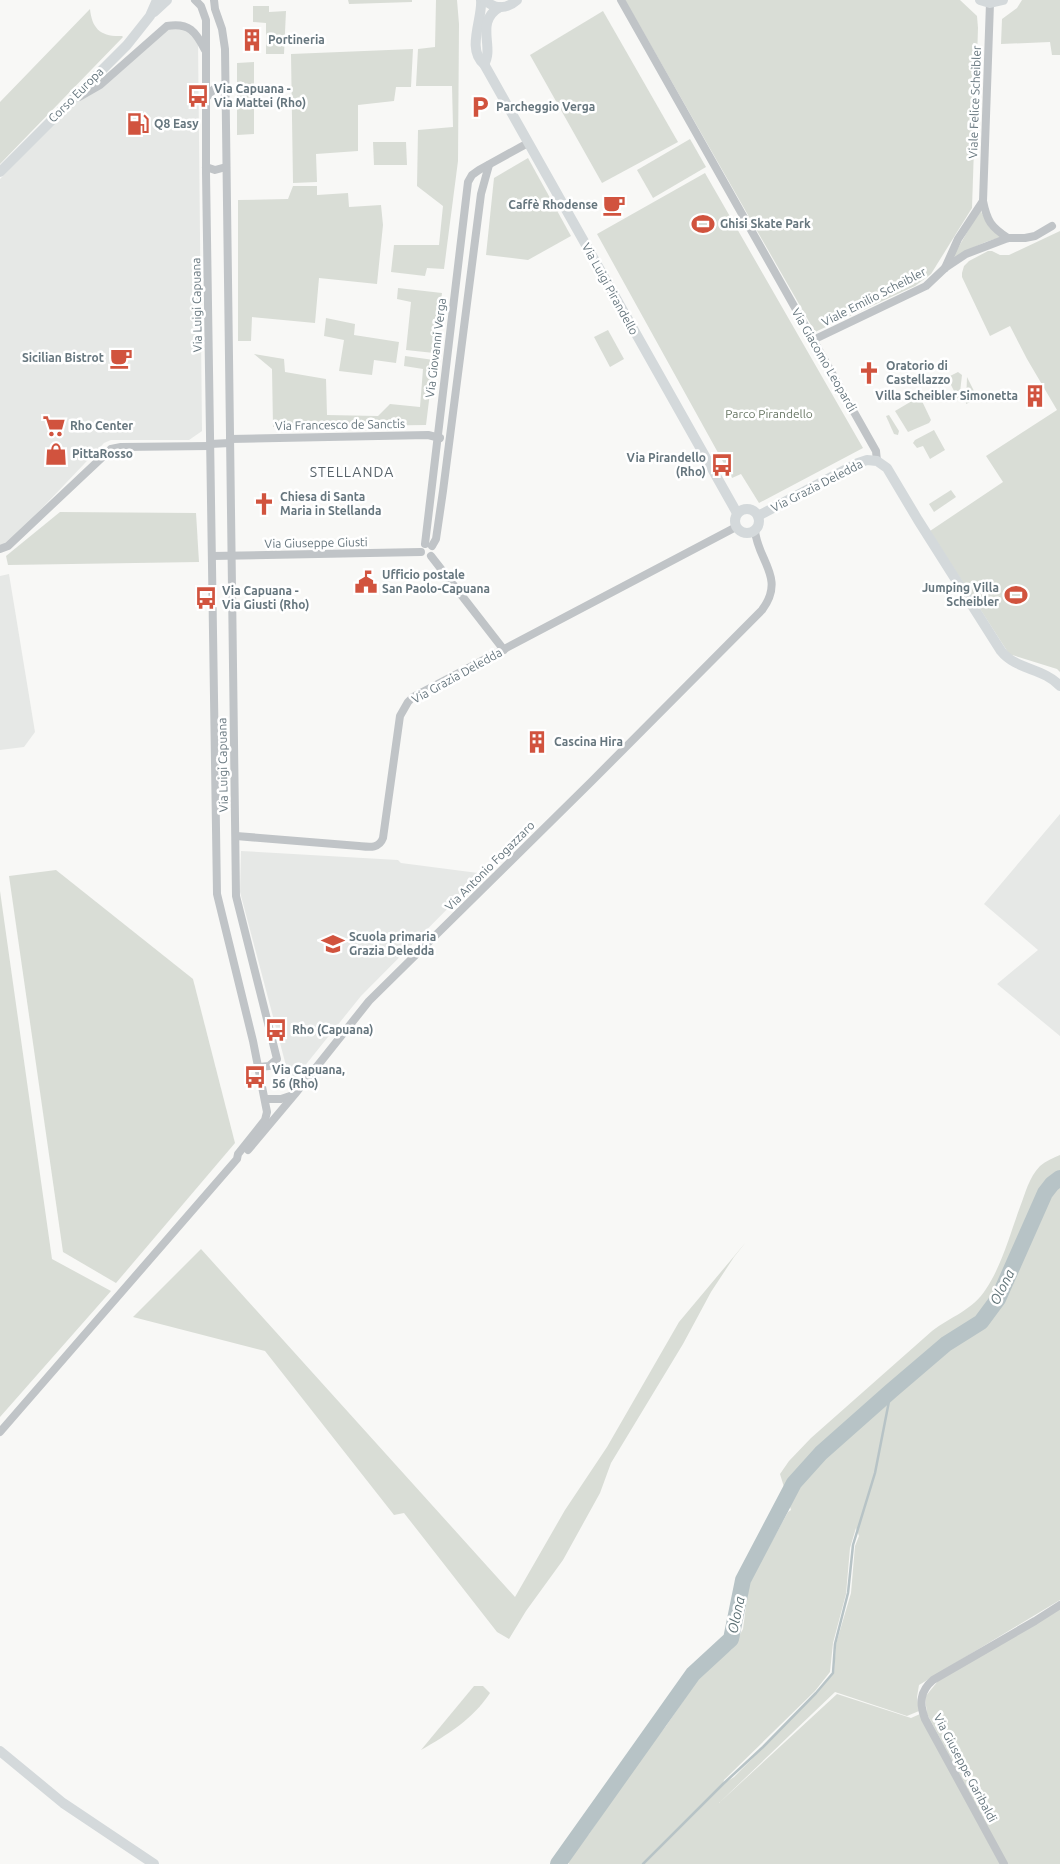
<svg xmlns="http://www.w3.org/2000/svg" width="1060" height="1864" font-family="Ubuntu,sans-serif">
	<rect width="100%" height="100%" fill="#f8f8f6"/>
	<g fill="#e6e8e6">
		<polygon points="168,27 187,28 198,40 202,431 189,440 111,440 104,443 7,545 0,548 0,179 68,109 77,101 92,93"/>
		<polygon points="9,574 35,732 24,747 0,750 0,576"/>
		<polygon points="1060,814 1060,1036 997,984 1038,950 984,904"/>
		<polygon points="241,851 398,860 401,863 478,873 480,876 361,996 295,1078 289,1077 240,892"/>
	</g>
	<g fill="#d9ddd6" fill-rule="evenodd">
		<polygon points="348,0 412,0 412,2 349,4"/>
		<polygon points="436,0 457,0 459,24 458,161 444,269 427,268 425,276 391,272 394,245 439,245 443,206 417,186 418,130 453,127 452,86 416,86 418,49 435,47"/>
		<polygon points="625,0 960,0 977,16 978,28 972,208 931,274 915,286 815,332"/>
		<polygon points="1022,0 1060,0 1060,55 1052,55 1050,42 1001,44 1002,19 1017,8"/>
		<polygon points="253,6 269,6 269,12 286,11 284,54 266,54 266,23 253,22"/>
		<path d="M90,9c2,20 11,28 32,27l1,1 -123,127v-62z"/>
		<polygon points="603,11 678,142 602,183 530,55"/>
		<polygon points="413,49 411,87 396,87 394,101 358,105 358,151 316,154 317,182 293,183 291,54"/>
		<polygon points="254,62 254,134 237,135 237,63"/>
		<polygon points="690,139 706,167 653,198 637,170"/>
		<polygon points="373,142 406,142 407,165 374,165"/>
		<polygon points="528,158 571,236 528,260 486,255 494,178"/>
		<polygon points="705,173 863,448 759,503 741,474 732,478 597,234"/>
		<polygon points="293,186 317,186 317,195 348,193 349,207 381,205 383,225 377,284 319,278 315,323 252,317 251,341 238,341 238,200 288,199"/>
		<path d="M980,210l10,18 13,9c-19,4 -36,13 -52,23z"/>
		<polygon points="1060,231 1060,672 1057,669 1009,654 930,531 1003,482 986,456 1057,410 1027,359 1010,326 990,336 962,277 962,273 964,266 969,261 988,251 992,251 1000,255 1009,255"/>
		<polygon points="398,288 442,293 434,353 406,350 411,302 397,299"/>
		<polygon points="326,318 355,324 354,335 399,342 396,363 374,360 372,375 339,371 344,340 324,336"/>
		<polygon points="608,330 624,359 610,367 594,337"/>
		<polygon points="254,354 284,359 285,372 326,379 327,415 378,416 390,404 420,407 423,369 404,366 405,356 434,360 426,425 273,427 272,369"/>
		<polygon points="958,372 962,375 959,401 949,381 950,376"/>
		<polygon points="967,377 977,397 977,399 966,404"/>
		<polygon points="917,398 921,399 931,420 929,423 908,432 895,411"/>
		<polygon points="889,415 899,431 898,435 894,434 886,416"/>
		<polygon points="934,430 945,450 930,459 923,446 917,448 913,443 915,440"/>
		<polygon points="951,490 956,497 934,512 929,504"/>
		<polygon points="60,512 196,513 199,562 8,565 6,556"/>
		<polygon points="56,870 193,979 235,1143 116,1283 63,1252 9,876"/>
		<polygon points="0,891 52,1259 111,1291 0,1417"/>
		<path d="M1060,1155v18l-12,6 -5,7 -46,110 -18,22 -33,21 -15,13 -5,12 57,-38 9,-8 12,-16 23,-58 21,-44 6,-10 6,-5v415l-141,85 -2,12 2,14 -12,5 -72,-24 -116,111 118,-109 74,24 9,-4 80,150h-431l-3,-5 23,-25 45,-67 32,-41 33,-48 14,-14 19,-15 11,-20 6,-46 39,-71 3,-2 -11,-36 9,-13 22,-23 121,-107c18,-14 41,-21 54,-42 16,-24 24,-55 34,-82 5,-13 9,-30 20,-41 6,-5 13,-8 20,-11zM856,1528l3,8 -4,10 -4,47 -15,51 -2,29 -17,20 -83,84 -11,7 1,-4 91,-89 15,-19 3,-29 13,-49 4,-46z"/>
		<polygon points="746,1242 734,1257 711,1292 683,1344 611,1463 600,1493 563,1560 526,1611 509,1639 497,1632 404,1513 394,1515 265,1351 133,1317 201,1249 515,1597 565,1510 607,1447 679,1322"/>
		<polygon points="1060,1607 1060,1864 1007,1864 927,1714 925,1697 938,1681"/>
		<path d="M474,1686h9l7,7c-17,26 -43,42 -69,57z"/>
	</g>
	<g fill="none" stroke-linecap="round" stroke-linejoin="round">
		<polyline stroke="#b7c3c6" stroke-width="2.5" points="643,1864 723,1784 763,1747 816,1693 833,1673 835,1644 848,1593 853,1545 875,1473 891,1391"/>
		<polyline stroke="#b7c3c6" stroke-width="16" points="558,1864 693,1674 731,1639 743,1580 794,1483 821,1453 891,1391 946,1344 981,1322 998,1299 1045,1193 1052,1184 1060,1178"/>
		<g stroke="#c0c4c7" stroke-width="8">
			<polyline points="214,0 215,9 222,29 225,49 236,896 277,1059 269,1066 259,1067"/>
			<polyline points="621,0 876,451 877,461"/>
			<path d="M79,97l21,-12 67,-59c22,-4 29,6 38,24"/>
			<polyline points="206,98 214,89 220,90 225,94"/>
			<polyline points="206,167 215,170 226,167"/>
			<path d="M983,201c4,20 8,26 25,37"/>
			<polyline points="945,268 958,239 983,201 990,3"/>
			<polyline points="813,340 926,286 945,268 966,254 1008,238 1025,238 1035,236 1052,226"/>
			<polyline points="230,439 428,435 440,438"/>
			<polyline points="210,444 230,443"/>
			<polyline points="425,544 468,182 472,175 479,170 528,143"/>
			<polyline points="432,546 436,539 443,491 481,194 489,165"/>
			<polyline points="0,549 8,546 111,449 121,447 210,446"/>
			<polyline points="212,556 421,552"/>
			<polyline points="431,556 504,650"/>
			<path d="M236,836l123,10c10,1 20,3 24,-8l17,-122 8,-14 5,-5 323,-170"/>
			<polyline points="265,1099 281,1099 293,1095"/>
			<path d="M248,1150l47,-56 74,-93 223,-220 170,-171c24,-32 -4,-49 -7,-79"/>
			<polyline points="0,1432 237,1159 238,1154 265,1120 267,1112 253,1041 217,894 206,173 206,20 201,6 195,0"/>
			<path d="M1004,1864l-79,-145c-6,-16 -5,-28 8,-39l102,-59 25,-16"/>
		</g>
		<g stroke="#d4d9db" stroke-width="10">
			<path d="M481,0c2,18 -15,50 3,64l253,449"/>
			<path d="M485,0c10,10 22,9 32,0"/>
			<polyline points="980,0 990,3 1003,0"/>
			<polyline points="154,12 167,0"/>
			<path d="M484,64c11,-17 -10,-42 16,-57"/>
			<polyline points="0,172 127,45 150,16 157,0"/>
			<circle cx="747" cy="521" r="12"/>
			<path d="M758,516l100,-53 9,-3 10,1 10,7 31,52 83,131c15,19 43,17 59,35"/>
			<polyline points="0,1751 63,1803 154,1864"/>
		</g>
	</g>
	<defs>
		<symbol id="building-bare" viewBox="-9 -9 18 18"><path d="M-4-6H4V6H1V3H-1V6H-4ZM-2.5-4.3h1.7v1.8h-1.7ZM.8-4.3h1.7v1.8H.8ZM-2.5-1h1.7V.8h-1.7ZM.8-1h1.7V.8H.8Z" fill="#d1533e" stroke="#fff" stroke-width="2.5" paint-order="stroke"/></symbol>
		<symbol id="bus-bare" viewBox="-9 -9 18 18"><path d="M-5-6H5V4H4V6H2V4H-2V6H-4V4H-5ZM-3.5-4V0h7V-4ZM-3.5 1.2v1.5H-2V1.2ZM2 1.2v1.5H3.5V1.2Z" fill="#d1533e" stroke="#fff" stroke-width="2.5" paint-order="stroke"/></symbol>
		<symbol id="parking-bare" viewBox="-9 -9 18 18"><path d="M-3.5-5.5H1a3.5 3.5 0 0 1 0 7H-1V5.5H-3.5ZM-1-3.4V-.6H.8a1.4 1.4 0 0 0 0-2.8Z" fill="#d1533e" stroke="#fff" stroke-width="2.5" paint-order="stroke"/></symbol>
		<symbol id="fuel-bare" viewBox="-9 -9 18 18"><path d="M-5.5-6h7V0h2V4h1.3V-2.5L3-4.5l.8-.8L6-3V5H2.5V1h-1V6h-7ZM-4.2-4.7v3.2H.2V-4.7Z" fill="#d1533e" stroke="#fff" stroke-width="2.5" paint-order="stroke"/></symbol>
		<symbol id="cafe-bare" viewBox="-9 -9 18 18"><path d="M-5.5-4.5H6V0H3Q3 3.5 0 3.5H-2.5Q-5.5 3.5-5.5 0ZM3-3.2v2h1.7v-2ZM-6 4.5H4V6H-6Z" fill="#d1533e" stroke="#fff" stroke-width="2.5" paint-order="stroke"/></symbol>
		<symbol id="stadium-bare" viewBox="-9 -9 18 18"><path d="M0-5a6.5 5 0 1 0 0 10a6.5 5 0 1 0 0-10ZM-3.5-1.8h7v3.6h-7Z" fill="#d1533e" stroke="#fff" stroke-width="2.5" paint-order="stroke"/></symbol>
		<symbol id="church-bare" viewBox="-9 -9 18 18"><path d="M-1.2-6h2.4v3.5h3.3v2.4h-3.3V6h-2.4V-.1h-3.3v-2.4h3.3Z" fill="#d1533e" stroke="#fff" stroke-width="2.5" paint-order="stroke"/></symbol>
		<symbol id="supermarket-bare" viewBox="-9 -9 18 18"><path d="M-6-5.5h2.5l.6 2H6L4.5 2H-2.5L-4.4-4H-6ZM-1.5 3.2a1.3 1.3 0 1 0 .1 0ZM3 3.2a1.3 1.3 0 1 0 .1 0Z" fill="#d1533e" stroke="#fff" stroke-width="2.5" paint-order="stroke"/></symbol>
		<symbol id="shop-bare" viewBox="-9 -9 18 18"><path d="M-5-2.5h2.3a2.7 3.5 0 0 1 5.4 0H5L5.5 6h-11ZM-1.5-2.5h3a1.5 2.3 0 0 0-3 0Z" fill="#d1533e" stroke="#fff" stroke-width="2.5" paint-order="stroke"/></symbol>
		<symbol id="civic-bare" viewBox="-9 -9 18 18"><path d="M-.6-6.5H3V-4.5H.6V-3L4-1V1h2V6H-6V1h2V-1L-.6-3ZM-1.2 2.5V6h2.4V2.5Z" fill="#d1533e" stroke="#fff" stroke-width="2.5" paint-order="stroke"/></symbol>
		<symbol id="school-bare" viewBox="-9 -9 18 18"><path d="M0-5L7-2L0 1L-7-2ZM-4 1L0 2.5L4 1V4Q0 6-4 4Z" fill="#d1533e" stroke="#fff" stroke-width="2.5" paint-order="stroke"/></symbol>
	</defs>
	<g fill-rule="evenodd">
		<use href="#building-bare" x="236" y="24" width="32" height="32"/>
		<use href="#bus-bare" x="182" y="80" width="32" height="32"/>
		<use href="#parking-bare" x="464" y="91" width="32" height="32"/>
		<use href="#fuel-bare" x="122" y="108" width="32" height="32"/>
		<use href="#cafe-bare" x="598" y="189" width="32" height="32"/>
		<use href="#stadium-bare" x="687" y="208" width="32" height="32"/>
		<use href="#cafe-bare" x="105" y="342" width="32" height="32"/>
		<use href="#church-bare" x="853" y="357" width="32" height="32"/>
		<use href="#building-bare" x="1019" y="380" width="32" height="32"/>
		<use href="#supermarket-bare" x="38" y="410" width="32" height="32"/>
		<use href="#shop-bare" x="40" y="438" width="32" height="32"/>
		<use href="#bus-bare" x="706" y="449" width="32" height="32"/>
		<use href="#church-bare" x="248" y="488" width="32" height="32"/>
		<use href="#civic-bare" x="350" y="566" width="32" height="32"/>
		<use href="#stadium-bare" x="1000" y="579" width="32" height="32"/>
		<use href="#bus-bare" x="190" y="582" width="32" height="32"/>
		<use href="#building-bare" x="521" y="726" width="32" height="32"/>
		<use href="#school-bare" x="317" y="928" width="32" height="32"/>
		<use href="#bus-bare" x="260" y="1014" width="32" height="32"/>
		<use href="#bus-bare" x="239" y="1061" width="32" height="32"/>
	</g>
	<g text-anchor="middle" stroke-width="5" stroke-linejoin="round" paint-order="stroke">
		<g font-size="12" font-weight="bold" fill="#66767e" stroke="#fff" text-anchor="start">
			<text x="268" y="44">Portineria</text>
			<text x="214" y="93">Via Capuana -<tspan x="214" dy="14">Via Mattei (Rho)</tspan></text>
			<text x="496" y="111">Parcheggio Verga</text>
			<text x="154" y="128">Q8 Easy</text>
			<text x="598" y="209" text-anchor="end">Caffè Rhodense</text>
			<text x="720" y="228">Ghisi Skate Park</text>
			<text x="104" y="362" text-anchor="end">Sicilian Bistrot</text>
			<text x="886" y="370">Oratorio di<tspan x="886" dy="14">Castellazzo</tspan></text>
			<text x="1018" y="400" text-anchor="end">Villa Scheibler Simonetta</text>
			<text x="70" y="430">Rho Center</text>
			<text x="72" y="458">PittaRosso</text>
			<text x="706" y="462" text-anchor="end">Via Pirandello<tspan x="706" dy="14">(Rho)</tspan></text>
			<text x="280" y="501">Chiesa di Santa<tspan x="280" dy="14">Maria in Stellanda</tspan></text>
			<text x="382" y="579">Ufficio postale<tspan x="382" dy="14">San Paolo-Capuana</tspan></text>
			<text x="999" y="592" text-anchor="end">Jumping Villa<tspan x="999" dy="14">Scheibler</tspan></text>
			<text x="222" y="595">Via Capuana -<tspan x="222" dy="14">Via Giusti (Rho)</tspan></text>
			<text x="554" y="746">Cascina Hira</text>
			<text x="349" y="941">Scuola primaria<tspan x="349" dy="14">Grazia Deledda</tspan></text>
			<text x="292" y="1034">Rho (Capuana)</text>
			<text x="272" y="1074">Via Capuana,<tspan x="272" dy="14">56 (Rho)</tspan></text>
		</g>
		<g font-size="12" fill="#66767e" stroke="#fff">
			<text transform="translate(76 95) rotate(-45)" y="4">Corso Europa</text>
			<text transform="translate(975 102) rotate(-88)" y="4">Viale Felice Scheibler</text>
			<text transform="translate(610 289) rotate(61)" y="4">Via Luigi Pirandello</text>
			<text transform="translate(874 297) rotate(-27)" y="4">Viale Emilio Scheibler</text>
			<text transform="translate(197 305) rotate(-91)" y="4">Via Luigi Capuana</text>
			<text transform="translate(436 348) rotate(-83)" y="4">Via Giovanni Verga</text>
			<text transform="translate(824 360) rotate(60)" y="4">Via Giacomo Leopardi</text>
			<text transform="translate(340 425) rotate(-1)" y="4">Via Francesco de Sanctis</text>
			<text transform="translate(817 486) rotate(-27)" y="4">Via Grazia Deledda</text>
			<text transform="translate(316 543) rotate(-1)" y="4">Via Giuseppe Giusti</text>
			<text transform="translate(457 676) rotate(-29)" y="4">Via Grazia Deledda</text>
			<text transform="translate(223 765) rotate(-91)" y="4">Via Luigi Capuana</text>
			<text transform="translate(490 866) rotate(-45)" y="4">Via Antonio Fogazzaro</text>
			<text transform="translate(965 1768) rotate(62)" y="4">Via Giuseppe Garibaldi</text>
		</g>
		<g font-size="12" fill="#697765" stroke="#fff">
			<text x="769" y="418">Parco Pirandello</text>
		</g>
		<g font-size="14" letter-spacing="1" fill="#58636a" stroke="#fff">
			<text x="352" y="477">STELLANDA</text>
		</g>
		<g font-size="14" font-style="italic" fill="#617478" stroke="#fff">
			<text transform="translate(1002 1287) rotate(-63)" y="5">Olona</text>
			<text transform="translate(736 1615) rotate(-78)" y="5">Olona</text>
		</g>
	</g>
</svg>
